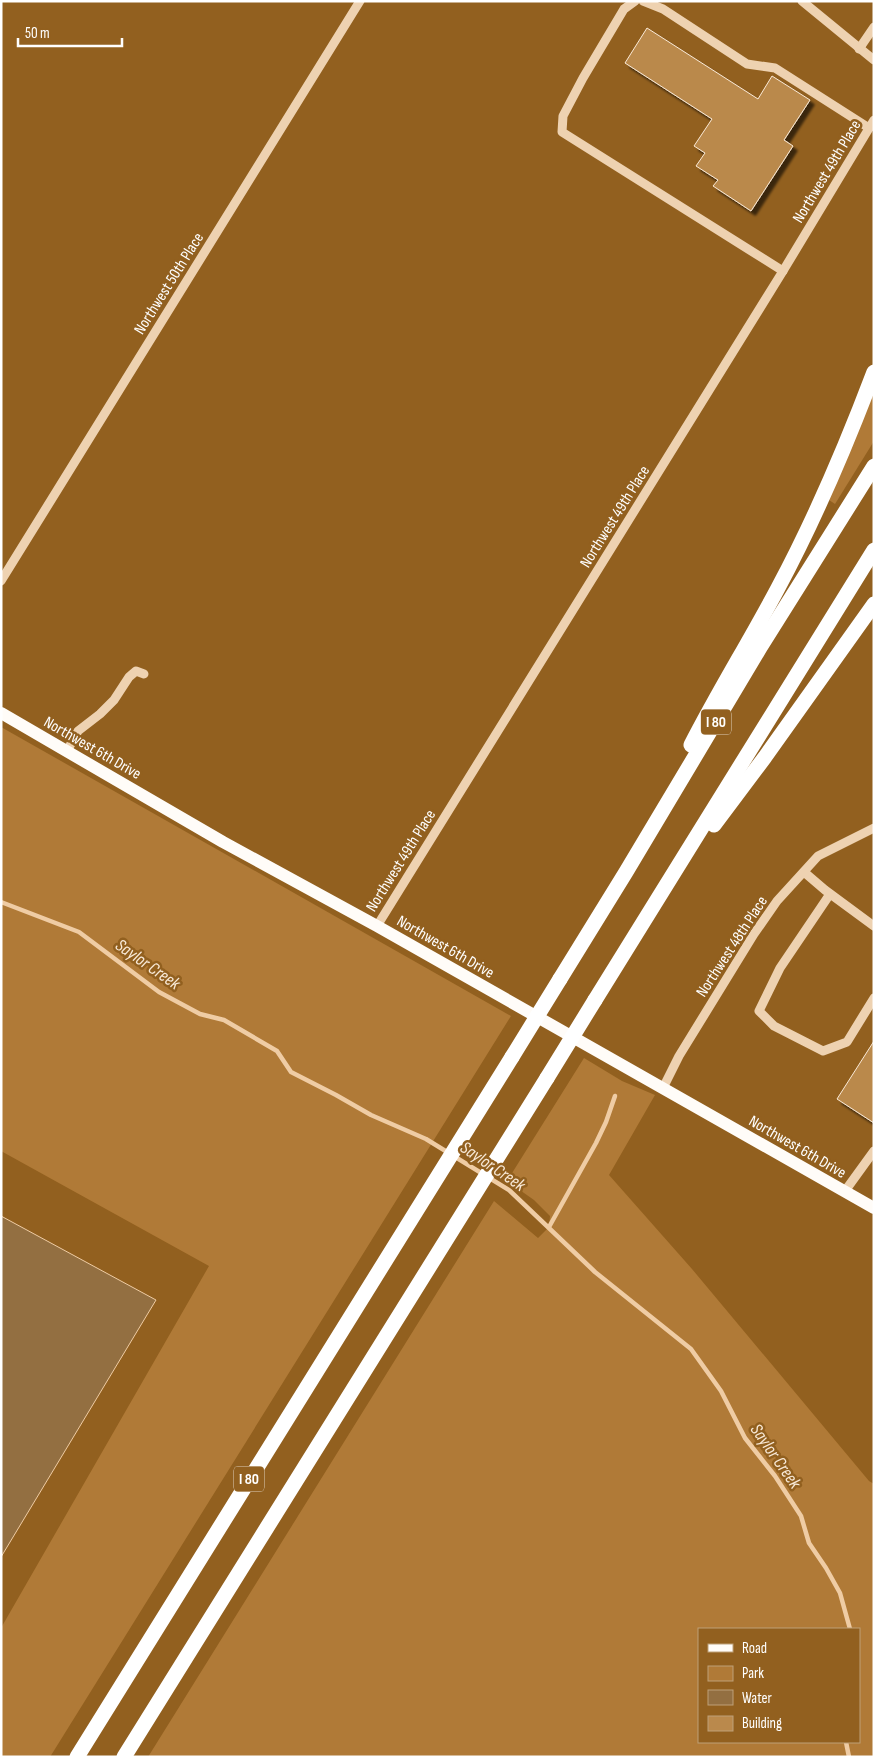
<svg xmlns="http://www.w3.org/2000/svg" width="875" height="1758" font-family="'Sofia Sans Condensed',sans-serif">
	<defs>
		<filter id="shadow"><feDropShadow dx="4.5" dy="4.5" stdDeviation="1" flood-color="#0009"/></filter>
	</defs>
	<rect width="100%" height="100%" fill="#92601f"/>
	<g fill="#b07a37" fill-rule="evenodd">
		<polygon points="874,389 874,441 835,504 829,500"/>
		<polygon points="1,727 511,1016 50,1757 1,1757 1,1628 209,1266 1,1151"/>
		<path d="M584,1058l38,23 33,14 -46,80 83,94 177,212 5,3v273h-726l346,-556 44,37 11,-11 1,-11 -16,-16 -27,-19zM859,1629v113h-160v-113z"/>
	</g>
	<polygon fill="#936f41" stroke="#efcca4" points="1,1216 156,1300 1,1557"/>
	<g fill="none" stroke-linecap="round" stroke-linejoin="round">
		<g stroke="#efcca4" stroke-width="4.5">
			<polyline points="1,902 79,932 159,992 200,1014 224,1020 277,1051 291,1072 336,1095 371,1115 426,1139 509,1190 595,1272 691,1349 721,1391 745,1438 775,1476 801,1516 809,1543 826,1568 840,1593 850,1629"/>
			<polyline points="549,1227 596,1143 606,1122 615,1096"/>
			<polyline points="846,1742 849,1757"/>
		</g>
	</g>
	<g fill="#ba894c" stroke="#faead7" filter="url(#shadow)">
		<polygon points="647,28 758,99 772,76 810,100 784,140 793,146 751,211 713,186 718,180 696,166 705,153 694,146 712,119 625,63"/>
		<polygon points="874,1041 874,1123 837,1099"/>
	</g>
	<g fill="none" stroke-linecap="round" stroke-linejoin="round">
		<g stroke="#eed2b1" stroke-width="9">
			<polyline points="635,1 624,9 583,78 563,116 562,132 783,271"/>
			<polyline points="643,1 663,9 747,64 775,68 869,128"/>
			<polyline points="802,1 874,60"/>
			<polyline points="859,49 874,27"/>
			<polyline points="1,581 360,1"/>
			<polyline points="67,751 78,731 100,714 114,700 129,677 136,671 144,674"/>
			<polyline points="804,872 825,890 874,926"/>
			<polyline points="830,894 780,968 759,1011 774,1026 823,1051 847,1042 874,998"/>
			<polyline points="377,926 783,271 874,120"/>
			<polyline points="663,1088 679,1056 754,934 777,901 818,856 874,828"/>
			<polyline points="845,1191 874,1151"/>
		</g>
		<polyline stroke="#fffcf8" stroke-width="12" points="1,713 223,842 377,926 874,1208"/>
		<g stroke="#fff" stroke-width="15">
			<path d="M691,745c27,-53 59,-104 87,-157 37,-69 68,-142 96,-216"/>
			<polyline points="714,825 765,757 874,604"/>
			<polyline points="560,979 626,872 761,646 874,466"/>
			<polyline points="595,1000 874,550"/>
			<polyline points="77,1757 512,1057"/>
			<polyline points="124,1757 547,1078"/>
		</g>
		<g stroke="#fff" stroke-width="15">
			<polyline points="512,1057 560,979"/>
			<polyline points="547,1078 595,1000"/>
		</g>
	</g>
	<g text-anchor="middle" stroke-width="5" stroke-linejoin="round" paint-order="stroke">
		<g fill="#92601f" stroke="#decfbc" stroke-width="1">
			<rect x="701" y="709.5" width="30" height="25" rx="4"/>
			<rect x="234" y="1466.5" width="30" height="25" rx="4"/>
		</g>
		<g font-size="15" font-weight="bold" fill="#fff">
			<text x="716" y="727">I 80</text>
			<text x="249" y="1484">I 80</text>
		</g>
		<g font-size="16" fill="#fff" stroke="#92601f">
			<text transform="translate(826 171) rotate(-59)" y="6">Northwest 49th Place</text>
			<text transform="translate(168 283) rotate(-58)" y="6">Northwest 50th Place</text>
			<text transform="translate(614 516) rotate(-58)" y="6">Northwest 49th Place</text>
			<text transform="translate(93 747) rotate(30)" y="6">Northwest 6th Drive</text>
			<text transform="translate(400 860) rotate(-58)" y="6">Northwest 49th Place</text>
			<text transform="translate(446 946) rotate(30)" y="6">Northwest 6th Drive</text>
			<text transform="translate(731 946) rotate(-57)" y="6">Northwest 48th Place</text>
			<text transform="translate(798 1146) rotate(30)" y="6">Northwest 6th Drive</text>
		</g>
		<g font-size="18" font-style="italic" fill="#f8e9d7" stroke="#92601f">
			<text transform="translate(148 964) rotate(35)" y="6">Saylor Creek</text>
			<text transform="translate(493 1166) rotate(34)" y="6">Saylor Creek</text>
			<text transform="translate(776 1456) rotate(55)" y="6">Saylor Creek</text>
		</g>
	</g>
	<rect width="875" height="1758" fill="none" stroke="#ffffff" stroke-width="5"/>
	<rect x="698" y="1628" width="162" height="115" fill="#92601f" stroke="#bea079"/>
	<rect x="708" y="1644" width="25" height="8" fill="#fffcf8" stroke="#bea079"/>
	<text x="742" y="1653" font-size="15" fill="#ffffff">Road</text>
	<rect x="708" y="1666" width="25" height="15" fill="#b07a37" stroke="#bea079"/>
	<text x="742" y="1678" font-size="15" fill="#ffffff">Park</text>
	<rect x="708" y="1690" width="25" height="15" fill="#936f41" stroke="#bea079"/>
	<text x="742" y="1703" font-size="15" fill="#ffffff">Water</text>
	<rect x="708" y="1716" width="25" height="15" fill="#ba894c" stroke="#bea079"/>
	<text x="742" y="1728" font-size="15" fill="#ffffff">Building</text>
	<path d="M18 38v8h104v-8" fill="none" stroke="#ffffff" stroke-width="2.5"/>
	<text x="25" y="38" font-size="15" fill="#ffffff" stroke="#92601f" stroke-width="4" paint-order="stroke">50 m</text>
</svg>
